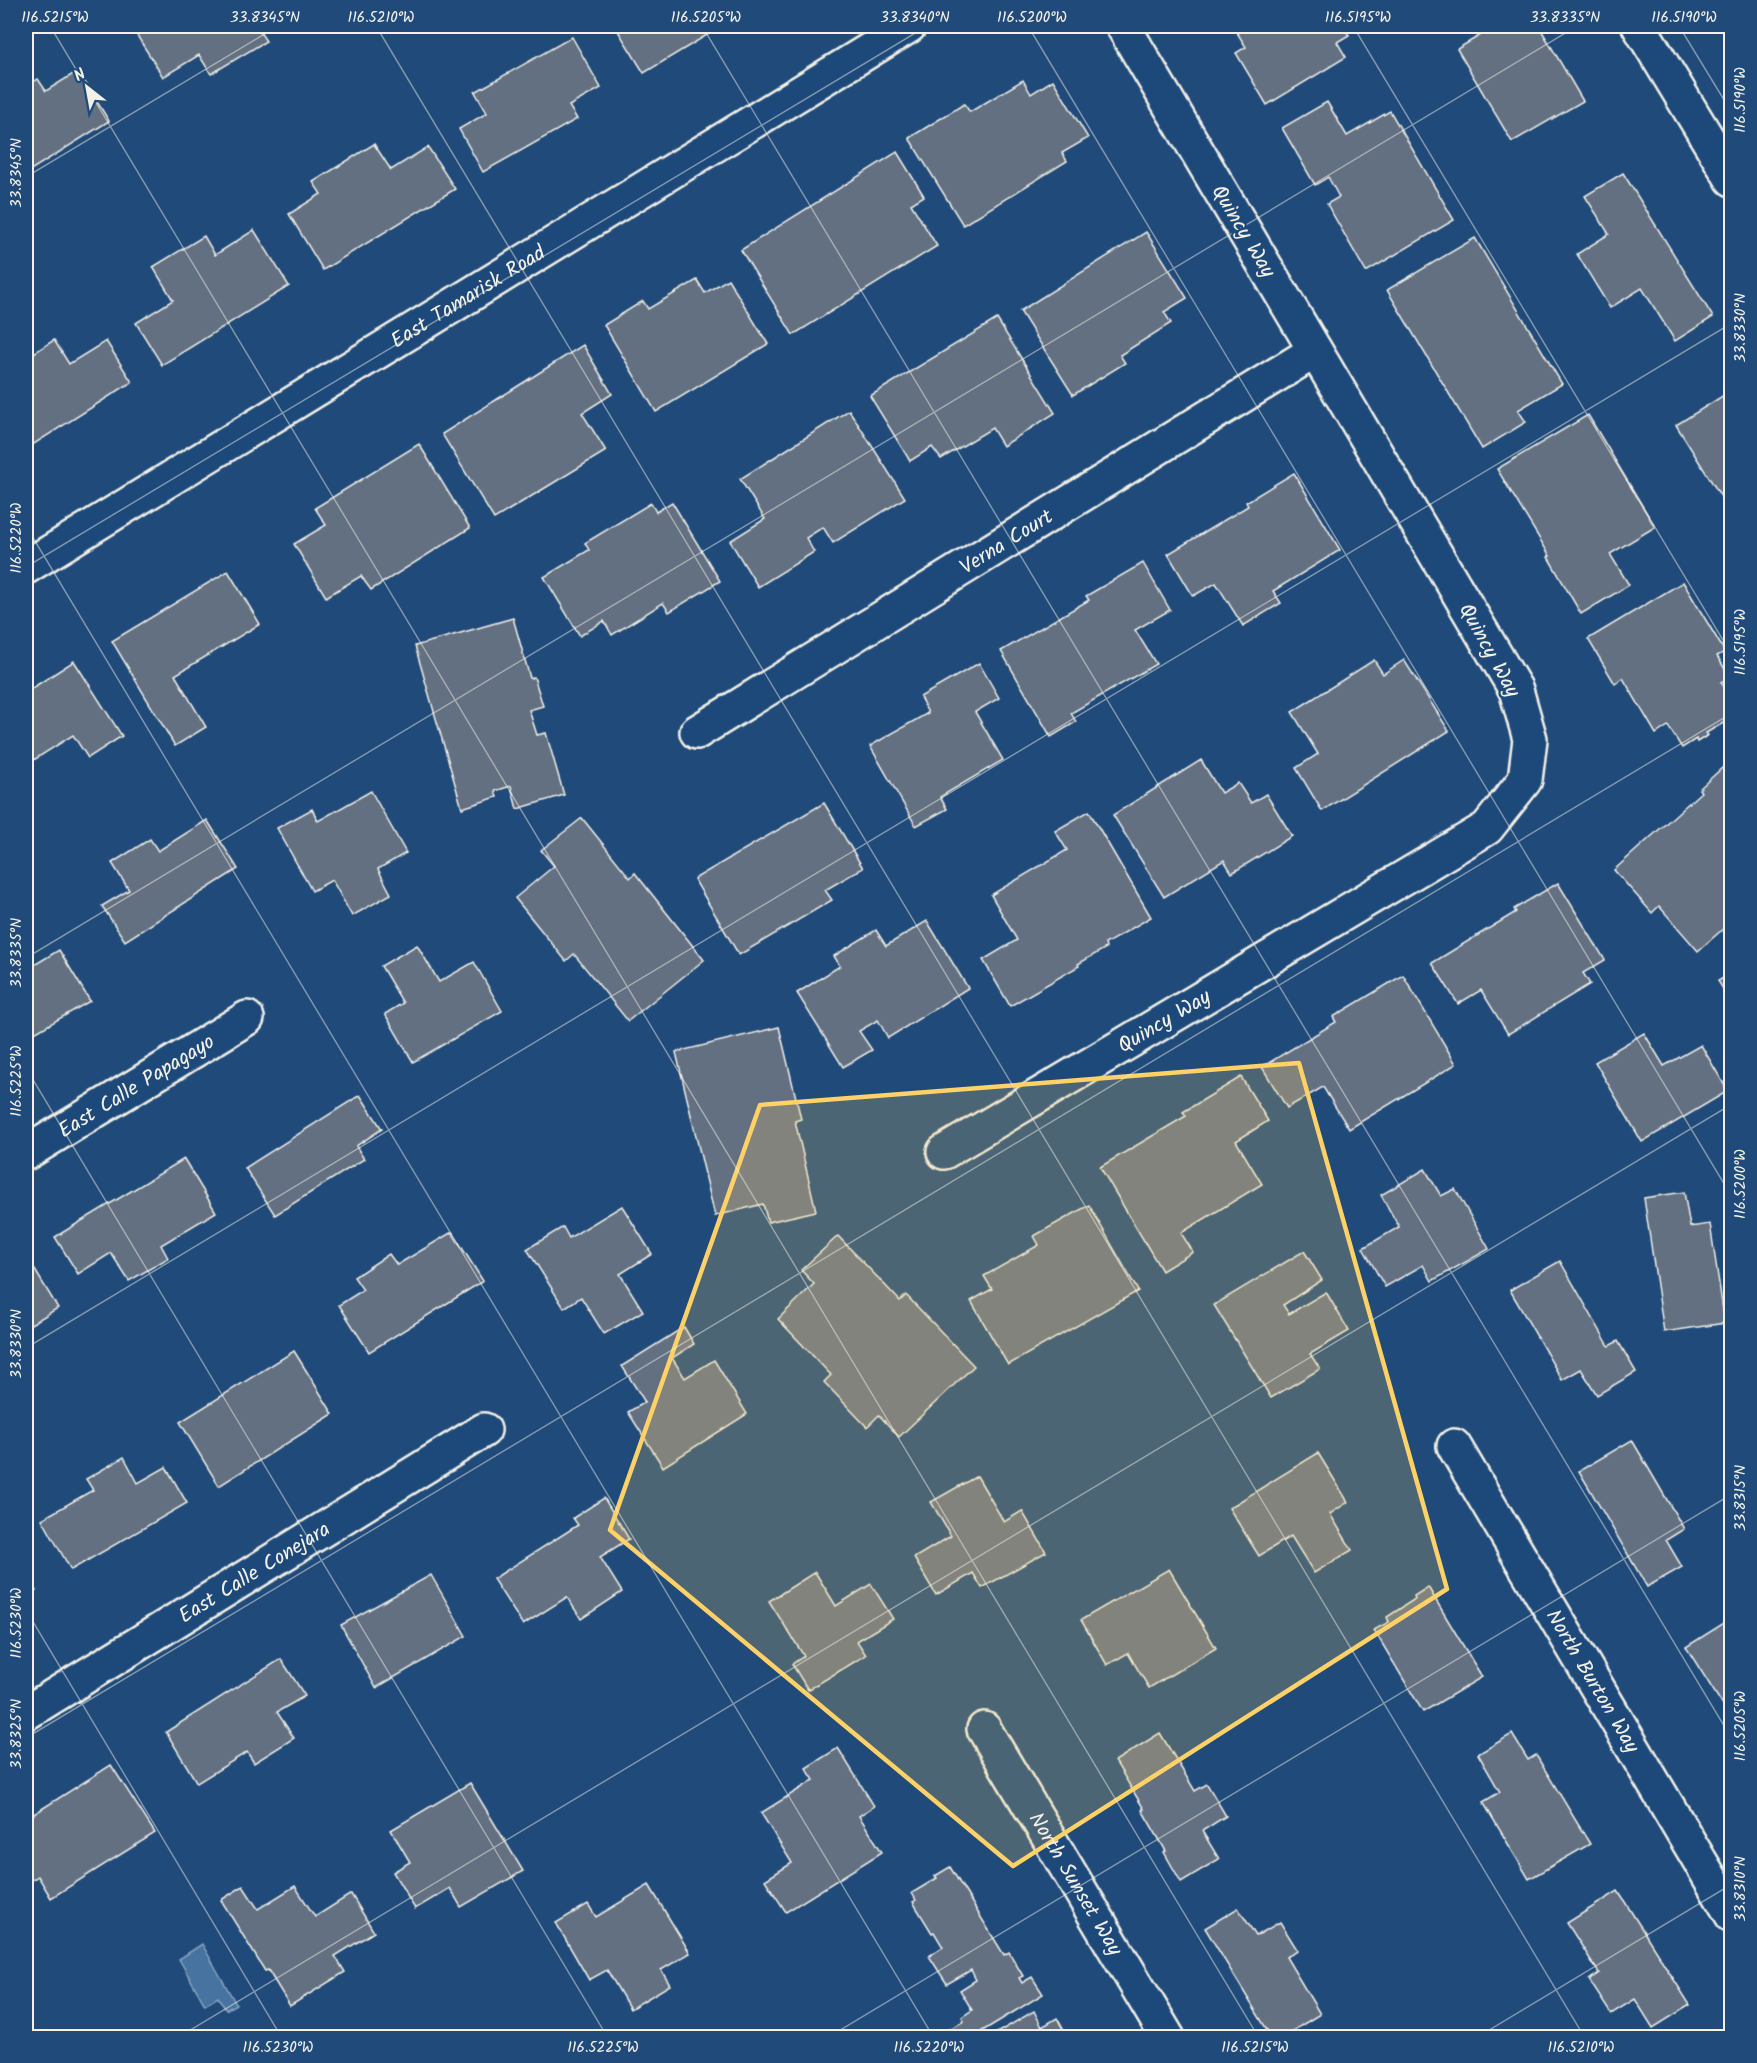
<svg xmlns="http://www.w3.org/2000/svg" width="1757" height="2063" font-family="Kalam,sans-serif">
	<rect width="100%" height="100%" fill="#1f4a7a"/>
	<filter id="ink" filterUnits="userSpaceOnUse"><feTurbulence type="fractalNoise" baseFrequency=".0167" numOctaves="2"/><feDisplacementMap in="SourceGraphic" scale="12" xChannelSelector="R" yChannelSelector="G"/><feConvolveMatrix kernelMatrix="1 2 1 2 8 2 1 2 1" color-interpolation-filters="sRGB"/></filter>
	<g filter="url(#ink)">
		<polygon fill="#4673a1" stroke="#8ca5bd" stroke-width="1.5" points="202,1944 236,2004 226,2010 218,1997 205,2005 179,1959"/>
		<g fill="#636f82" stroke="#f4f1e8" stroke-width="1.5">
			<polygon points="131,26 256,26 266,41 211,74 199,55 163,77"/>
			<polygon points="615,26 722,26 644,73"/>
			<polygon points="1233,26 1343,26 1349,35 1337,42 1346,57 1267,105 1236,53 1246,47"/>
			<polygon points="1482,26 1539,26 1583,101 1512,142 1457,49 1486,32"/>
			<polygon points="572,37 601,88 569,106 577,119 483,172 459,129 487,113 475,92"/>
			<polygon points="78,71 109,121 26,173 26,87 38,79 46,91"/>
			<polygon points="1023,80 1031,94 1053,80 1088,138 1062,153 1067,161 963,225 909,138 964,104 970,112"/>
			<polygon points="1327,102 1347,136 1390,111 1454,220 1366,272 1327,204 1339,197 1328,177 1315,185 1282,128"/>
			<polygon points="374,144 391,170 428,147 455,189 323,270 289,214 321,194 313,182"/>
			<polygon points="897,152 924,196 911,204 937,246 793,335 741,250"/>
			<polygon points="1623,173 1713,317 1675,341 1642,288 1610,308 1577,254 1609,234 1585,196"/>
			<polygon points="254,230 289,286 162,365 136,323 173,300 153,267 204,236 215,255"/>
			<polygon points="1146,232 1187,298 1164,312 1171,323 1120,355 1125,363 1073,395 1020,311"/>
			<polygon points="1475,238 1562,384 1518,410 1526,422 1482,449 1387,290"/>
			<polygon points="728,279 768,344 656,412 604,325 643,301 648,309 697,280 705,293"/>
			<polygon points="997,319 1055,413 1003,446 992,428 941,459 932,447 910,461 870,396"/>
			<polygon points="54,340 69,364 106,341 132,382 26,449 26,358"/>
			<polygon points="583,345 612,394 582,413 606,451 494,519 442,434"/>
			<polygon points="1732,390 1732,495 1723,500 1676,425"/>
			<polygon points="849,410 905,498 833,543 823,527 806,538 814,552 758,587 730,541 765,519 740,479"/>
			<polygon points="1588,415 1655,527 1610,554 1629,585 1581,614 1548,557 1550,556 1497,469"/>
			<polygon points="419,444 470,528 371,590 361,576 326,597 294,544 326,525 315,508"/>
			<polygon points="1294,473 1340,550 1273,591 1281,603 1243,626 1216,583 1193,596 1168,554 1248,506 1246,502"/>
			<polygon points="672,502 720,581 669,612 663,603 612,635 604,621 580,636 544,577 589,550 585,543 651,503 656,512"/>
			<polygon points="1143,563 1170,610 1135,630 1156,664 1071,713 1076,722 1051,737 1001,651 1089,600 1086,596"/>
			<polygon points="228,571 260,624 175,675 206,727 175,746 112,641"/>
			<polygon points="1683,582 1725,652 1717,656 1730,677 1721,682 1732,699 1732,718 1706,733 1708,735 1697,742 1696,739 1682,748 1668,726 1656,734 1623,678 1615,684 1588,639"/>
			<polygon points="513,618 530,678 534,677 543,706 529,710 537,735 546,733 564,795 517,809 511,786 495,791 497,797 462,808 415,646"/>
			<polygon points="1374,660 1383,674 1404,660 1449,731 1322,811 1296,768 1318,754 1292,712"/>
			<polygon points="74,661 122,736 88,758 73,735 26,765 26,692"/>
			<polygon points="979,663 999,698 975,712 1003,760 940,797 947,809 916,826 870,746 928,713 920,697"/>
			<polygon points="1732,759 1732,921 1698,951 1659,906 1652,913 1614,870 1701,792 1699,789"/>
			<polygon points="1201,760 1221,793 1238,783 1251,803 1266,794 1292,836 1232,873 1224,860 1164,897 1113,815"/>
			<polygon points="371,791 406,853 378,869 391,894 352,916 332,880 312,891 277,828 312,809 318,821"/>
			<polygon points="824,803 863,868 825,890 832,900 739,955 694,879"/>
			<polygon points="1089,811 1151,917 1105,944 1106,948 1078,964 1079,966 1010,1006 983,960 1017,940 991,895 1067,850 1055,831"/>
			<polygon points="582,818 630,878 635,873 704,960 628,1021 574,954 566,961 515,898 554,866 541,850"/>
			<polygon points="207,820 238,869 125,941 102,906 129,890 112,863 150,839 158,851"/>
			<polygon points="1558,883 1605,960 1583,973 1590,984 1508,1034 1481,990 1458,1004 1432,963 1516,912 1514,909"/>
			<polygon points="927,921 968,988 888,1038 878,1020 859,1031 872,1050 843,1067 797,993 840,966 834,956 876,930 886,946"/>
			<polygon points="417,945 439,982 474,962 502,1011 413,1062 385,1014 403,1003 381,966"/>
			<polygon points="59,950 90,1001 26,1038 26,970"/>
			<polygon points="1732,973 1732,1003 1718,981"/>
			<polygon points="1403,975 1456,1064 1349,1129 1323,1087 1287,1108 1262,1067 1336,1022 1333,1017"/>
			<polygon points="779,1027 801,1119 795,1121 816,1211 768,1222 763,1204 715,1216 676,1052"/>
			<polygon points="1644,1033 1664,1066 1701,1045 1728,1091 1642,1142 1595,1062"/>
			<polygon points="1241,1077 1268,1121 1236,1141 1262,1184 1181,1233 1193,1252 1162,1271 1100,1167 1186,1116 1183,1112"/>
			<polygon points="360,1095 382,1129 356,1146 364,1159 275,1215 245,1168"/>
			<polygon points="184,1159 216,1212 161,1245 168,1258 129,1281 111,1253 78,1274 55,1237"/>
			<polygon points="1425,1169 1441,1196 1455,1189 1489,1249 1432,1281 1423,1265 1385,1287 1363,1248 1399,1227 1381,1195"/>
			<polygon points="1684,1192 1690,1227 1710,1224 1725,1323 1664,1332 1644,1198"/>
			<polygon points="1089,1205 1138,1291 1008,1365 971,1301 992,1289 984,1276 1039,1245 1034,1236"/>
			<polygon points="622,1206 652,1254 620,1274 643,1311 604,1334 581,1297 564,1308 527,1249 563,1227 569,1238"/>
			<polygon points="452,1232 483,1281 369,1352 339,1305 363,1290 354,1277 389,1254 397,1265"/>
			<polygon points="838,1236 900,1301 906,1295 974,1366 899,1437 879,1415 867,1427 824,1382 831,1375 778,1319 814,1284 801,1270"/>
			<polygon points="1304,1251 1322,1280 1283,1305 1289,1314 1326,1292 1349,1331 1310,1354 1320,1369 1271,1398 1214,1305"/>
			<polygon points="27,1257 58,1308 26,1327 26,1258"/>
			<polygon points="1560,1261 1609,1346 1618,1341 1636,1372 1597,1395 1581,1369 1562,1380 1510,1290"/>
			<polygon points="684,1327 694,1344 672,1358 685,1378 714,1360 747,1414 663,1467 628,1412 645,1402 622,1366"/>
			<polygon points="294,1351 333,1414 219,1486 180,1422"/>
			<polygon points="1632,1440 1684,1529 1666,1540 1682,1567 1647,1587 1579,1471"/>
			<polygon points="1318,1453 1348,1502 1330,1514 1352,1550 1314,1573 1291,1536 1259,1556 1229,1508"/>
			<polygon points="124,1457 138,1483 166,1467 187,1503 71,1570 42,1519 93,1490 86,1479"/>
			<polygon points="977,1476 1004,1522 1022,1511 1046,1552 982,1588 973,1573 936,1595 914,1558 951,1536 931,1502"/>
			<polygon points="604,1498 629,1539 600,1557 622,1592 581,1619 567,1597 523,1625 493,1579 578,1525 573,1518"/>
			<polygon points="1169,1569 1216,1648 1149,1688 1128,1653 1107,1665 1081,1620"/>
			<polygon points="815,1572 836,1606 871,1584 893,1619 857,1641 866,1655 808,1690 792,1664 804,1656 769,1601"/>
			<polygon points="26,1575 36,1591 26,1598"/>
			<polygon points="431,1575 466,1636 376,1688 341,1625"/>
			<polygon points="1428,1587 1482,1677 1423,1712 1374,1630 1389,1622 1387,1617 1415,1599 1414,1596"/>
			<polygon points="1732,1618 1732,1720 1686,1647"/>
			<polygon points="281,1659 305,1696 277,1712 294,1738 254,1763 247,1752 197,1783 166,1732"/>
			<polygon points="1160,1733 1195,1791 1207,1784 1226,1816 1202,1831 1219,1859 1181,1882 1164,1852 1166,1851 1142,1810 1144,1809 1115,1761"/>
			<polygon points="1512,1734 1528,1760 1536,1755 1590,1844 1529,1879 1483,1802 1500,1792 1478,1754"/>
			<polygon points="838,1748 874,1806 859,1816 882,1852 786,1912 765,1880 792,1863 761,1813 814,1780 806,1768"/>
			<polygon points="111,1765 155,1833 51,1898 38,1876 26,1884 26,1819"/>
			<polygon points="470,1783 523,1871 461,1907 450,1888 415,1909 393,1872 410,1862 391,1830"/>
			<polygon points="950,1867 1004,1955 1009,1952 1023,1976 1019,1978 1022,1983 1032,1977 1043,1994 971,2038 952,2038 948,2030 964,2021 962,2017 972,2010 960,1990 976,1980 971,1970 947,1984 929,1956 943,1947 934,1932 932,1933 913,1902 916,1900 912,1893 937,1878 935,1876"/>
			<polygon points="649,1885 690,1953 661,1970 670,1985 630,2009 607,1970 589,1980 556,1923 588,1904 596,1917"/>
			<polygon points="243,1886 258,1909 295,1886 315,1917 351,1894 374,1932 335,1956 345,1972 290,2006 268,1970 265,1971 221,1900"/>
			<polygon points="1618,1891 1690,2005 1653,2028 1635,1999 1611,2014 1589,1980 1599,1973 1567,1923"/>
			<polygon points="1238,1908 1256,1936 1280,1922 1298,1951 1286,1957 1320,2014 1281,2038 1272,2038 1205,1928"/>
			<polygon points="1034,2011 1042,2027 1057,2018 1068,2038 988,2038"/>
		</g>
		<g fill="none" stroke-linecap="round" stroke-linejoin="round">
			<defs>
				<g id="minor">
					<polyline points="1639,26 1732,179"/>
					<path id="s1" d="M26,567l883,-541"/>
					<path id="s2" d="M697,732l618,-381"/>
					<path id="s3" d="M944,1152l543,-324 38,-48 5,-41 -14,-49 -393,-664"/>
					<path id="s4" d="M26,1153l221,-135"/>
					<path id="s5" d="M1454,1446l278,469"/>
					<path id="s6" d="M26,1713l458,-283"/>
					<path id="s7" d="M984,1729l184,309"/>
				</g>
			</defs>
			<use href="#minor" stroke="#f4f1e8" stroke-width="38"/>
			<use href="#minor" stroke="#1f4a7a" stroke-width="33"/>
		</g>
	</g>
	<path fill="#ffd166" fill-opacity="0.2" stroke="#ffd166" stroke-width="4.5" stroke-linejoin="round" d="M1299,1063l148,526 -434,277 -403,-336 150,-425z"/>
	<path fill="none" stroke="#f4f1e8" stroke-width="1.5" stroke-opacity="0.45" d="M50,26l1209,2012M376,26l1209,2012M702,26l1030,1713M1028,26l704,1171M1353,26l379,629M1679,26l53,87M26,177l252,-151M26,526l908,1512M26,567l901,-541M26,958l1551,-932M26,1068l582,970M26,1348l1706,-1025M26,1610l256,428M26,1738l1706,-1025M177,2038l1555,-934M827,2038l905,-544M1476,2038l256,-154"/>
	<g text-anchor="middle" stroke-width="4.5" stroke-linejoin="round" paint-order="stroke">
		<g font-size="21" fill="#f4f1e8" stroke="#1f4a7a">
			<text transform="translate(1244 231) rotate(59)" y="7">Quincy Way</text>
			<text dy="7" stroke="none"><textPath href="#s1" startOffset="518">East Tamarisk Road</textPath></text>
			<text dy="7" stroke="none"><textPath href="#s2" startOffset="363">Verna Court</textPath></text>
			<text transform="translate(1490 650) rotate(61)" y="7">Quincy Way</text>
			<text dy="7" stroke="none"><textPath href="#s3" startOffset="256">Quincy Way</textPath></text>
			<text dy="7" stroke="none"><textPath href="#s4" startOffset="129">East Calle Papagayo</textPath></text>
			<text dy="7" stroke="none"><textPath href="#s6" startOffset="268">East Calle Conejara</textPath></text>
			<text dy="7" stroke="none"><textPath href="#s5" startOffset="273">North Burton Way</textPath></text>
			<text dy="7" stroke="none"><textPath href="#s7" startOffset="180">North Sunset Way</textPath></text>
		</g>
	</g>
	<rect width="1757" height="2063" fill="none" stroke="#1f4a7a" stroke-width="66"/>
	<g transform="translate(87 87) rotate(329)" stroke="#1f4a7a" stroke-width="4.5" paint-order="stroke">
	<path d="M0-4.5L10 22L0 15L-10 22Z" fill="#f4f1e8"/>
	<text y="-9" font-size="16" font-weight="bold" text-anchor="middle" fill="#f4f1e8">N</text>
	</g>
	<rect x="33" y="33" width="1691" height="1997" fill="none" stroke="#f4f1e8" stroke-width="2"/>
	<g font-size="15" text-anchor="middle" fill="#f4f1e8">
		<text x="55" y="22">116.5215°W</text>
		<text x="265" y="22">33.8345°N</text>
		<text x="381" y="22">116.5210°W</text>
		<text x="706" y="22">116.5205°W</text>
		<text x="915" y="22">33.8340°N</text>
		<text x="1032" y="22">116.5200°W</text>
		<text x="1358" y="22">116.5195°W</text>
		<text x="1565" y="22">33.8335°N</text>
		<text x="1684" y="22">116.5190°W</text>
		<text transform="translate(1740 100) rotate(-90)" y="5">116.5190°W</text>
		<text transform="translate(16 173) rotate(-90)" y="5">33.8345°N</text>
		<text transform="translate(1740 328) rotate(-90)" y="5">33.8330°N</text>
		<text transform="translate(16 538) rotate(-90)" y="5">116.5220°W</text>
		<text transform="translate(1740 642) rotate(-90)" y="5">116.5195°W</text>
		<text transform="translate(16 953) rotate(-90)" y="5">33.8335°N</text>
		<text transform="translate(16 1081) rotate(-90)" y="5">116.5225°W</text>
		<text transform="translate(1740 1184) rotate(-90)" y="5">116.5200°W</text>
		<text transform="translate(16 1344) rotate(-90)" y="5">33.8330°N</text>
		<text transform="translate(1740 1498) rotate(-90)" y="5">33.8315°N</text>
		<text transform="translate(16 1623) rotate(-90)" y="5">116.5230°W</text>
		<text transform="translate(1740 1726) rotate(-90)" y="5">116.5205°W</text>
		<text transform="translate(16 1734) rotate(-90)" y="5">33.8325°N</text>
		<text transform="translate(1740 1889) rotate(-90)" y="5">33.8310°N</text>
		<text x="278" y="2052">116.5230°W</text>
		<text x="603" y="2052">116.5225°W</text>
		<text x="929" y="2052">116.5220°W</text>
		<text x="1255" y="2052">116.5215°W</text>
		<text x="1581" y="2052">116.5210°W</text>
	</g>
</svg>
